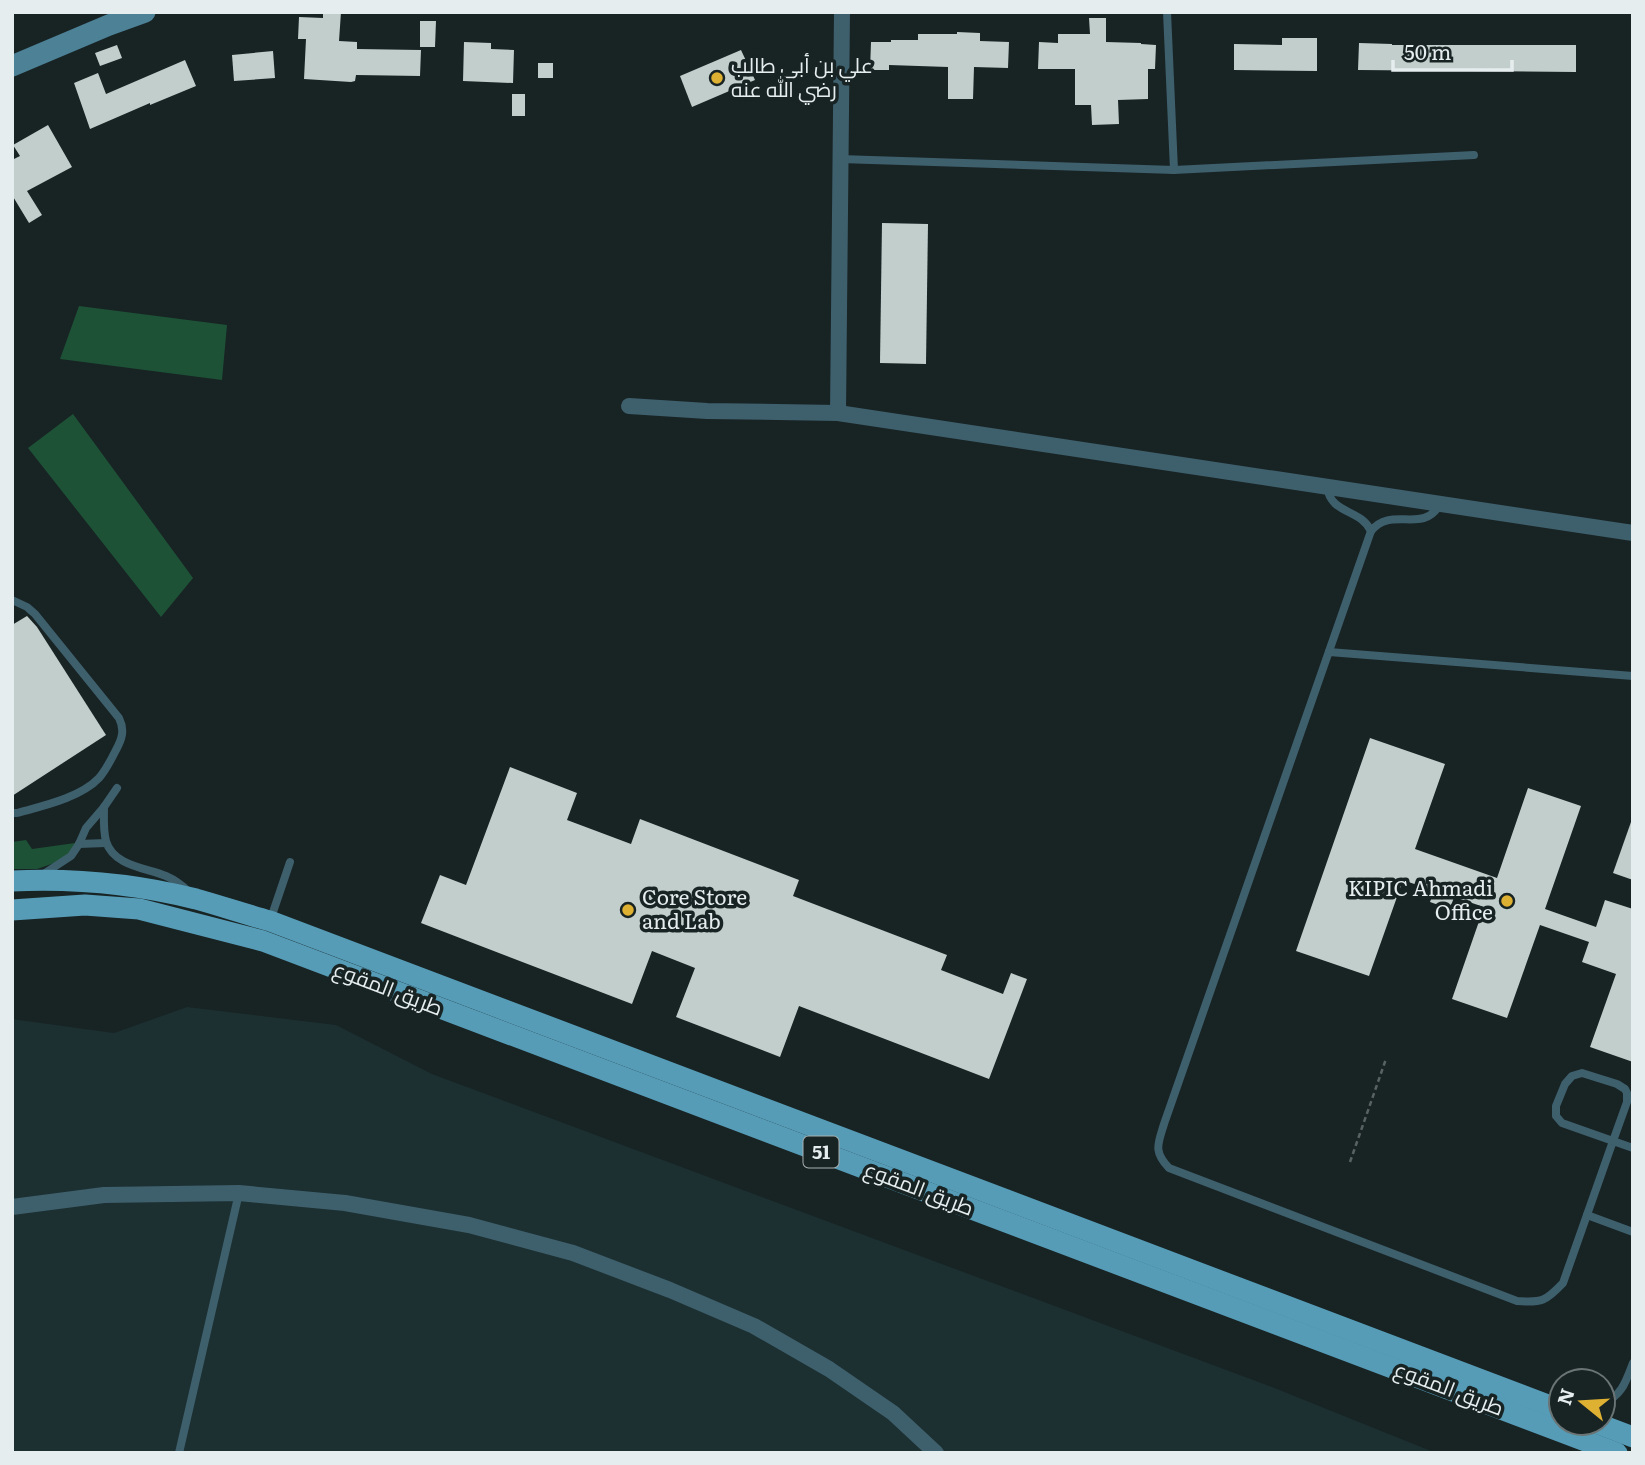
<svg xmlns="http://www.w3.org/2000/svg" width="1645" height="1465" font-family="Literata,Cairo,serif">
	<rect width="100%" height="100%" fill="#182324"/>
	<polygon fill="#1c2f31" points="187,1007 336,1025 432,1074 1272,1387 1436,1453 12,1453 12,1019 114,1033"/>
	<g fill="#1d5236">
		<polygon points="79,306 227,325 222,380 60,359"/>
		<polygon points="73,414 193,578 161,617 28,448"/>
		<polygon points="26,840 32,849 75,843 66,859 37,869 12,869 12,842"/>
	</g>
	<g fill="#c1cecb">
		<polygon points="323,12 341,12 339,41 357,42 357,49 421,50 420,76 356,75 355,81 351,82 304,79 306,39 298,39 299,17 323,18"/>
		<polygon points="1089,18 1106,18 1106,42 1141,43 1141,44 1156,45 1155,69 1148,69 1148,99 1118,100 1119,124 1092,125 1091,105 1075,105 1075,69 1038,69 1039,42 1058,43 1058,34 1090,34"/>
		<polygon points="420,21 436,21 435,47 420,47"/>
		<polygon points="957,32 980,33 980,41 1009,42 1008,68 974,67 973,99 948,99 948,67 889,65 889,70 870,70 871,42 891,42 891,40 918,40 918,34 957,34"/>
		<polygon points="1282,38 1317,38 1317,71 1234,70 1234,44 1282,45"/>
		<polygon points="464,42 491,43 491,49 514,50 513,83 463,81"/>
		<polygon points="1359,43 1392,44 1392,45 1576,45 1576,72 1358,70"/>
		<polygon points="117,45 122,58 100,66 95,53"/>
		<polygon points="741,50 755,80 692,107 680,76"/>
		<polygon points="273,51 275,78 234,81 232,55"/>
		<polygon points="185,60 196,86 150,105 150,103 90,129 74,83 98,73 106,94"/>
		<rect x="538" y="63" width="15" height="15"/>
		<rect x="512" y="94" width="13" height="22"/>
		<polygon points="48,125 72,167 27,191 42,215 29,223 12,195 12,160 20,156 13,145"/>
		<polygon points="882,223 928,224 926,364 880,363"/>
		<polygon points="27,616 37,627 106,735 12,796 12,625"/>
		<polygon points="1370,738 1445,764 1415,849 1497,878 1528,788 1581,806 1545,909 1596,927 1605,900 1633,909 1633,1062 1590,1047 1616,974 1582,962 1589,942 1540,925 1507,1018 1452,999 1484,907 1454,897 1450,909 1430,902 1434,891 1403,880 1369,976 1296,951"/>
		<polygon points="510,767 577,793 567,820 631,844 640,819 799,880 793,896 947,955 941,970 1003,994 1011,973 1027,979 989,1079 799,1006 780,1057 676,1017 695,968 652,951 632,1004 421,923 440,875 466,885"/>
		<polygon points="1631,822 1633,822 1633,880 1613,873"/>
	</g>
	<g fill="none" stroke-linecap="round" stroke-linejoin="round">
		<polyline stroke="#596263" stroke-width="2.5" stroke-dasharray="5 3.5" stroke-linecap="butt" points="1350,1162 1386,1059"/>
		<g stroke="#3e5f6c" stroke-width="8">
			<polyline points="1167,12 1174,170"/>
			<polyline points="840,159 1174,170 1474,155"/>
			<path d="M1327,487c4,28 33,21 44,44"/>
			<path d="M1440,504c-17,31 -48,1 -69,27l-207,593c-6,20 -11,27 5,44l348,133c25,2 29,0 46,-18l50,-142 20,7"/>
			<path d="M12,600l15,7 8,7 84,104c6,12 3,21 -3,32 -5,10 -10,20 -17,28 -19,20 -57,28 -82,35h-5"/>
			<polyline points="1329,652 1633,676"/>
			<path d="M104,807c0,11 -1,23 2,34 7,25 41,27 60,35 9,4 16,9 23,16"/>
			<polyline points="79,844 106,843"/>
			<polyline points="42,875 71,856 79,844 86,828 104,807 117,788"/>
			<polyline points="271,918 290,862"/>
			<polygon points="1582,1073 1617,1084 1625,1089 1627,1093 1627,1102 1613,1141 1562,1123 1556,1116 1556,1106 1565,1084 1572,1076"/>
			<polyline points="1587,1215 1633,1232"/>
			<path d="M1603,1403c19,-7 23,-22 30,-40"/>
			<polyline points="179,1453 239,1193"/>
		</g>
		<g stroke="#3e5f6c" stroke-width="16">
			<polyline points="629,406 707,411 838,413 1633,533"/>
			<polyline points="838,413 842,12"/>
			<polyline points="12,1207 104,1195 239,1193 345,1203 469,1225 573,1253 670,1290 754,1326 829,1369 893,1413 936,1453"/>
		</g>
		<polyline stroke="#4c8196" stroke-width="21" points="12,66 109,25 145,12"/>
		<g stroke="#569cb7" stroke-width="21">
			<path d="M12,881c62,-3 124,3 184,18 25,7 49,15 74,22l1291,489"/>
			<polyline points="12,910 85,905 139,909 263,941 1617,1453"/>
			<polyline points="1596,1423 1633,1437"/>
		</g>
	</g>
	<g fill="#deb133" stroke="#182324" stroke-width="2.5">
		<circle cx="717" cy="78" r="7"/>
		<circle cx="1507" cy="901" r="7"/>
		<circle cx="628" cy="910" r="7"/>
	</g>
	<g text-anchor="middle" stroke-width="7" stroke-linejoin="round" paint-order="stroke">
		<rect fill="#182324" stroke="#a8b0b1" stroke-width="2" x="803.5" y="1136.5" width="35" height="31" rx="5"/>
		<g font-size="19" font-weight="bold" fill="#e6edee">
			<text x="821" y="1159">51</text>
		</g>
		<g font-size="21" fill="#e6edee" stroke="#182324" text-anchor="start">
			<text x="731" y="73">علي بن أبي طالب<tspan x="731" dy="24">رضي الله عنه</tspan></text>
			<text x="1493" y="896" text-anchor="end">KIPIC Ahmadi<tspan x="1493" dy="24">Office</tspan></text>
			<text x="642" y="905">Core Store<tspan x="642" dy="24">and Lab</tspan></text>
		</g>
		<g font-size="21" fill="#e6edee" stroke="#182324">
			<text transform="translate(388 989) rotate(21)" y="7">طريق المقوع</text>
			<text transform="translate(919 1189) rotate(21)" y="7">طريق المقوع</text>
			<text transform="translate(1449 1389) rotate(21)" y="7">طريق المقوع</text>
		</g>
	</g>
	<rect width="1645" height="1465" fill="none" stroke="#e6edee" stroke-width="28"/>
	<g transform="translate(1582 1402) rotate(288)"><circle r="33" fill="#182324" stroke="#6a7475" stroke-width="2"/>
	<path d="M0-5L12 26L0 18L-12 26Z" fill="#deb133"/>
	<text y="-10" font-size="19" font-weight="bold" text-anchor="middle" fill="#e6edee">N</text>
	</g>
	<path d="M1393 60v10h119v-10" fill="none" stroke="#e6edee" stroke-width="3.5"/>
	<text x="1404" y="60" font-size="21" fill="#e6edee" stroke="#182324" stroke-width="5" paint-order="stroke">50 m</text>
</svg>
